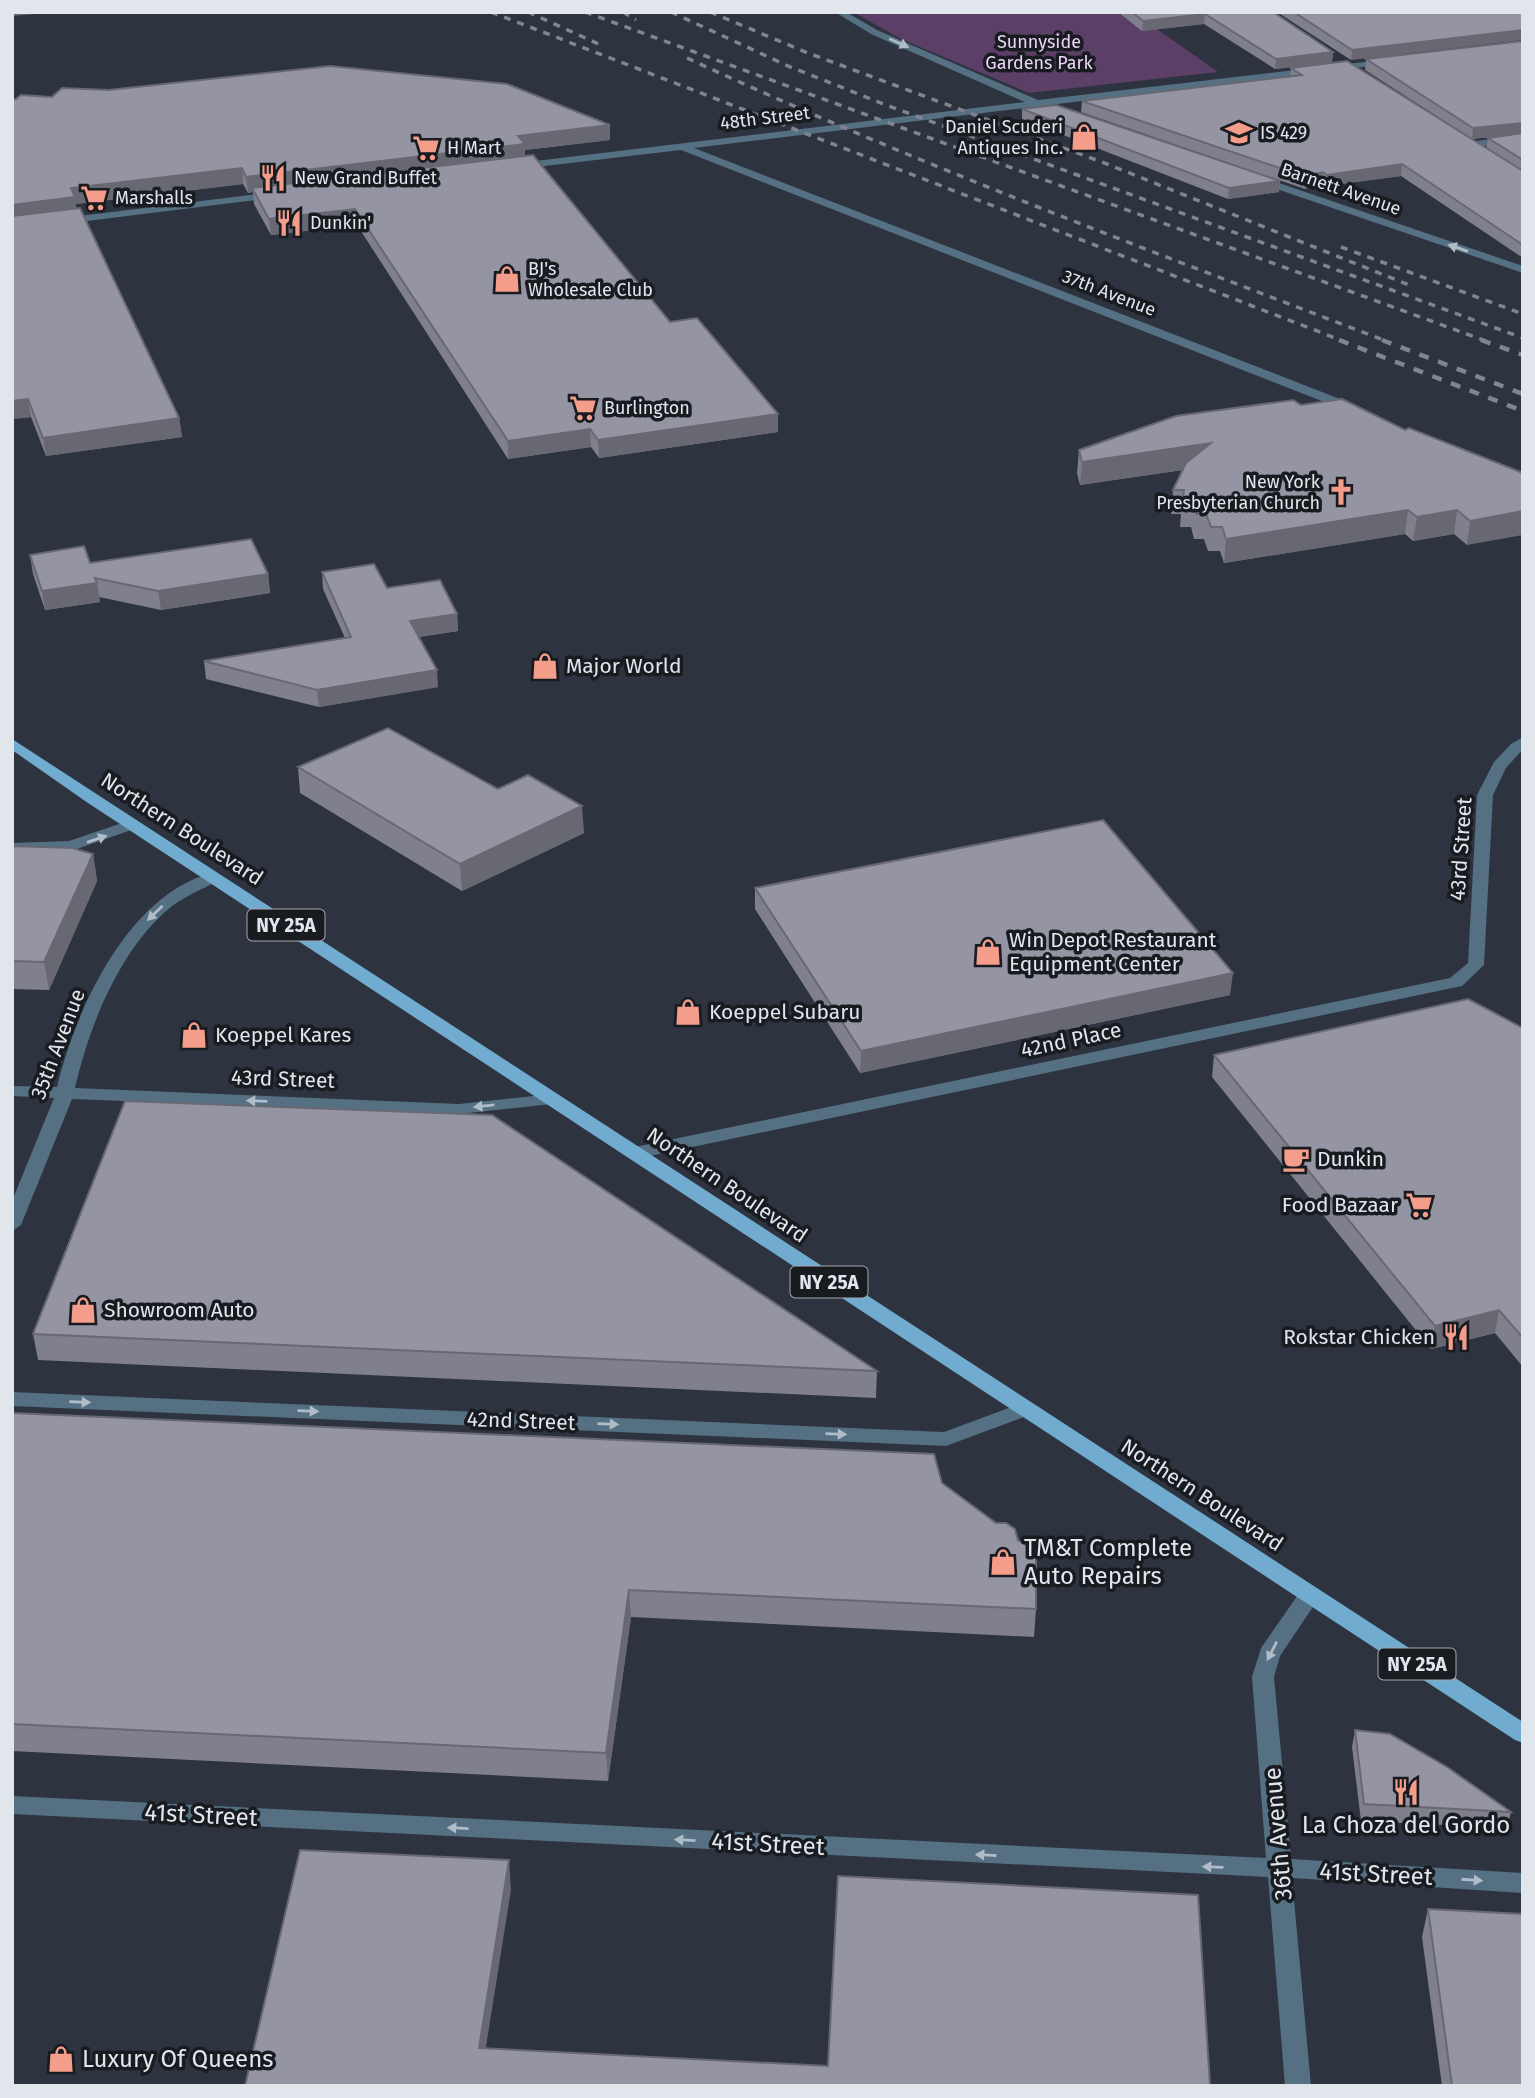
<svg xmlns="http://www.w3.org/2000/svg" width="1535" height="2098" font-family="'Fira Sans',sans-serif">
	<rect width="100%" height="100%" fill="#2d333f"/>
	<polygon fill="#5b3f67" points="853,12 1224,12 1147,22 1218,72 1029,93 901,39"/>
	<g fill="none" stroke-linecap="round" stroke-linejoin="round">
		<g fill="#547082" fill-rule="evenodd">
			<polygon points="835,12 846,12 877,30 1038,100 1390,59 1392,61 1387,64 694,148 1358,406 1358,412 1350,412 681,150 519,169 514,166 519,163 1025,102 871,34"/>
			<polygon points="1523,135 1523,141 1468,148 1463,145 1468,142"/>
			<polygon points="1253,177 1261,177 1523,266 1523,273 1253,181"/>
			<polygon points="275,192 280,195 279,197 63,224 58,221 63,218"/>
			<polygon points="1523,737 1523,749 1506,768 1493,795 1484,965 1462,986 635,1159 626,1153 635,1147 1450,978 1468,963 1477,795 1494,762 1511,744"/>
			<polygon points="131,820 139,825 137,828 71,851 12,853 12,843 69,841"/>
			<path d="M212,873l8,5 -2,3c-18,9 -37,17 -52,30 -48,43 -77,116 -91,177l384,16 93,-10 9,5 -9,5 -93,10 -387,-15 -51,126 -9,6v-30l42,-103 -42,-2v-10l45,1c18,-76 71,-193 155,-214z"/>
			<polygon points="12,1392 944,1432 1025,1402 1032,1404 1035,1409 1032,1414 946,1446 12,1406"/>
			<polygon points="1310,1587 1318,1589 1321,1595 1280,1656 1274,1677 1291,1859 1523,1873 1523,1893 1292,1878 1311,2086 1285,2086 1268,1877 12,1814 12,1796 1266,1858 1252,1677 1261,1648 1302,1589"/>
		</g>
		<polygon fill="#71abcf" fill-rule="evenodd" points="12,739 1523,1722 1523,1743 1515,1740 88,803 12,750"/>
		<g stroke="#80858f" stroke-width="3.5" stroke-dasharray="7 7" stroke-linecap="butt">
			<polyline points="491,12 1343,341"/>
			<polyline points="528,12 603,46"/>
			<polyline points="585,12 1486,341"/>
			<polyline points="623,12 636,20"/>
			<polyline points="671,12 788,66 886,105 1523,338"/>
			<polyline points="710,12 808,53 1107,164 1409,285"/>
			<path d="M687,58c229,106 464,193 699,283"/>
			<polyline points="1341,247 1523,314"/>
		</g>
		<g stroke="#80858f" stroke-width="4.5" stroke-dasharray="10 10" stroke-linecap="butt">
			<polyline points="1339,340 1523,411"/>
			<polyline points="1382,340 1523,394"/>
			<polyline points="1481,340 1523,355"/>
		</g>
	</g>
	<g fill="#807f8c" fill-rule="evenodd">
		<polygon points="1118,12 1273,12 1333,52 1332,62 1275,69 1204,24 1142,31"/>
		<polygon points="1277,12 1523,12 1351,60"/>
		<path d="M1523,41v217l-122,-82 -75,10 -5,-3 -16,6 -224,-77 1,-11 208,-24 1,-9 181,71 -107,-69 1,-11zM1510,135l-22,3 -2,11 -14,-10z"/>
		<polygon points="12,100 610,125 610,140 525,150 525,156 670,322 778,432 599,458 591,447 508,459 357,225 271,235 254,204 253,192 248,193 243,184 76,204 76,208 179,418 182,437 46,456 31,417 12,419"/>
		<polygon points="1022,109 1280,181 1279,192 1228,199 1022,119"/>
		<polygon points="1301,405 1405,430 1523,473 1467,545 1454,534 1413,541 1405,534 1224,563 1220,551 1208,551 1204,539 1194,539 1191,527 1180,527 1181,514 1171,514 1173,490 1183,470 1080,485 1077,473 1079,450"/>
		<polygon points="30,555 90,563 268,574 270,593 161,610 99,597 100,602 45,610 33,574"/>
		<polygon points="322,572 387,588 457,614 458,631 419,637 438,687 319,707 206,679 204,661 345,638 323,589"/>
		<polygon points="298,767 498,789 584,833 462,891 300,793"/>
		<polygon points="12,846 93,854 97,881 49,990 12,989"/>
		<polygon points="755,888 1230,995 860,1073 755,909"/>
		<polygon points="1523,1028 1523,1367 1495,1333 1431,1349 1212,1077 1214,1055"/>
		<polygon points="33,1334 877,1371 876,1398 38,1360"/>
		<polygon points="12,1413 1036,1609 1034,1637 631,1617 608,1781 12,1751"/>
		<polygon points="1355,1730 1511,1812 1507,1828 1361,1821 1352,1747"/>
		<polygon points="1428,1909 1523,2086 1442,2086 1422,1937"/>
	</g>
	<g fill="#686872">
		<polygon points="12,12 58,12 12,16"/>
		<polygon points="1205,14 1204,24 1142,31 1143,21"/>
		<polygon points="1523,30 1523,40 1351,60 1352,50"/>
		<polygon points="1333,52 1332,62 1275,69 1276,59"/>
		<polygon points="1523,123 1523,133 1472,139 1473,128"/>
		<polygon points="610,125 610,140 525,150 525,160 252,188 253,192 248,193 246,177 518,136"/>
		<polygon points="1402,164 1401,176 1326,186 1327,175"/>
		<polygon points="242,168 243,184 76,204 77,214 12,222 12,205 71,188"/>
		<polygon points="1323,172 1321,183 1305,189 1306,177"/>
		<polygon points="1280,181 1279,192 1228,199 1229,188"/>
		<polygon points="355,209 357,225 271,235 269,219"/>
		<polygon points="28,399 31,417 12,419 12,401"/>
		<polygon points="778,414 778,432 599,458 598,440"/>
		<polygon points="179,418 182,437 46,456 43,438"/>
		<polygon points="590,429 591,447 508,459 508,441"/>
		<polygon points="1211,443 1209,466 1080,485 1082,462"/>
		<polygon points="1408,510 1405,534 1224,563 1226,539"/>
		<polygon points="1457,510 1454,534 1413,541 1417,517"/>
		<polygon points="1523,511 1523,535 1467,545 1470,521"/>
		<polygon points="268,574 270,593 161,610 158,591"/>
		<polygon points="97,583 100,602 45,610 42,591"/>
		<polygon points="457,614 458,631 411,638 410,621"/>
		<polygon points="437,670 438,687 319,707 317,690"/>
		<polygon points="582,806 584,833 462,891 460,864"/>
		<polygon points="93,854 97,881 49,990 44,962"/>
		<polygon points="1233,973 1230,995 860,1073 861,1051"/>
		<polygon points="1499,1310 1495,1333 1431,1349 1435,1326"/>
		<polygon points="629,1590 631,1617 608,1781 606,1753"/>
		<polygon points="509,1860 511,1890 481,2078 479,2048"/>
	</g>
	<g fill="#9594a3" stroke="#686872" stroke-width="2">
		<polygon points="1132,12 1273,12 1333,52 1276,59 1205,14 1143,21"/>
		<polygon points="1294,12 1523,12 1523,30 1352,50"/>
		<polygon points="1523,41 1523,123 1473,128 1366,59"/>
		<polygon points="1347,61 1523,171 1523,245 1402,164 1327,175 1323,172 1306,177 1082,101 1302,75 1291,68"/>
		<polygon points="330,66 507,84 610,125 518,136 525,144 246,177 242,168 71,188 75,197 12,205 12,100 16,99 21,95 52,97 62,88 109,90"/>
		<polygon points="1056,105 1280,181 1229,188 1022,109"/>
		<polygon points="1523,133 1523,160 1488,138"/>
		<polygon points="533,155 670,322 697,318 778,414 598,440 590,429 508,441 355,209 269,219 252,188"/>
		<polygon points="80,208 179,418 43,438 28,399 12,401 12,216"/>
		<polygon points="1342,399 1405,430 1409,428 1523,473 1523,511 1470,521 1457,510 1417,517 1408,510 1226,539 1222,527 1211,527 1206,514 1197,514 1193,503 1182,503 1184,490 1173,490 1186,463 1211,443 1082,462 1079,450 1176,416 1293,400 1301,405"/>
		<polygon points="251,539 268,574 158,591 95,578 97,583 42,591 30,555 84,546 90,563"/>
		<polygon points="374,564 387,588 440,580 457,614 410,621 437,670 317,690 204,661 351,637 322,572"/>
		<polygon points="388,728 498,789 528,775 582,806 460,864 298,767"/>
		<polygon points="1103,820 1233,973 861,1051 755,888"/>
		<polygon points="12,846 72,848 93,854 44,962 12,961"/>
		<polygon points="1468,999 1523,1028 1523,1338 1499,1310 1435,1326 1214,1055"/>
		<polygon points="125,1101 492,1115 877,1371 33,1334"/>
		<polygon points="12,1413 934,1454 942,1483 996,1523 1006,1523 1015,1529 1018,1540 1036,1551 1036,1609 629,1590 606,1753 12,1724"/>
		<polygon points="1355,1730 1390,1734 1447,1767 1511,1812 1364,1804"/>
		<polygon points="300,1850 509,1860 479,2048 828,2066 838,1876 1198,1895 1210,2086 245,2086"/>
		<polygon points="1428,1909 1523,1914 1523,2086 1452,2086"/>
	</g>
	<defs><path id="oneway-solid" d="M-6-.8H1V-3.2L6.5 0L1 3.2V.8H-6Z" transform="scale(1.75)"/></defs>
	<g fill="#b0bcc7">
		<use href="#oneway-solid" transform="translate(899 43) rotate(24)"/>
		<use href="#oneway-solid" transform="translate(1458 248) rotate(-161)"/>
		<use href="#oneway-solid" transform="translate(97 839) rotate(-19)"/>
		<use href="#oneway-solid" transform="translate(155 913) rotate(136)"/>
		<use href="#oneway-solid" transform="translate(257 1101) rotate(-178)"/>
		<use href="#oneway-solid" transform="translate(484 1106) rotate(174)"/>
		<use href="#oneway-solid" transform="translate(80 1402) rotate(2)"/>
		<use href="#oneway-solid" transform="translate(308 1411) rotate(2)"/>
		<use href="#oneway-solid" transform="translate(608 1424) rotate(2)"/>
		<use href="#oneway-solid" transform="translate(836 1434) rotate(2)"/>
		<use href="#oneway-solid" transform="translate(1272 1651) rotate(117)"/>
		<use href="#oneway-solid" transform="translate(458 1828) rotate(-177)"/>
		<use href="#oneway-solid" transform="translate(685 1840) rotate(-177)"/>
		<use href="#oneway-solid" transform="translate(986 1855) rotate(-177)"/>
		<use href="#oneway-solid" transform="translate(1213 1867) rotate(-178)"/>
		<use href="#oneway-solid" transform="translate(1472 1880) rotate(4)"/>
	</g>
	<defs>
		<symbol id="school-bare" viewBox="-9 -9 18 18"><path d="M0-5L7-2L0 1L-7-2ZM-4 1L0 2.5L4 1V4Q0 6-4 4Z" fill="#f49d8b" stroke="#181b20" stroke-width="2.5" paint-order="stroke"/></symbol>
		<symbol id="shop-bare" viewBox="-9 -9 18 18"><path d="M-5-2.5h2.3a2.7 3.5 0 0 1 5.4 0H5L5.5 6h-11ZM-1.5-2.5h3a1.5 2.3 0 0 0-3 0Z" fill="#f49d8b" stroke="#181b20" stroke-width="2.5" paint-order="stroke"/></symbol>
		<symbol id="supermarket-bare" viewBox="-9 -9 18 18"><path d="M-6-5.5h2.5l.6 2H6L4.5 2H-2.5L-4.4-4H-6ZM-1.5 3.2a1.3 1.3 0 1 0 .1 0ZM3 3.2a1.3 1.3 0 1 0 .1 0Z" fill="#f49d8b" stroke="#181b20" stroke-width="2.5" paint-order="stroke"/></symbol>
		<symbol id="restaurant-bare" viewBox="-9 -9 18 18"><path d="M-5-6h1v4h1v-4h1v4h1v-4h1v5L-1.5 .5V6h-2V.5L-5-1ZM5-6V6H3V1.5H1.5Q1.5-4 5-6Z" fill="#f49d8b" stroke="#181b20" stroke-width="2.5" paint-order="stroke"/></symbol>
		<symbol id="church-bare" viewBox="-9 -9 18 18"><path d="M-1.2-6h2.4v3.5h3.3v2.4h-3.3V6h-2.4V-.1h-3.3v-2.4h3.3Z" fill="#f49d8b" stroke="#181b20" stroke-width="2.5" paint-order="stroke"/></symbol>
		<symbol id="cafe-bare" viewBox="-9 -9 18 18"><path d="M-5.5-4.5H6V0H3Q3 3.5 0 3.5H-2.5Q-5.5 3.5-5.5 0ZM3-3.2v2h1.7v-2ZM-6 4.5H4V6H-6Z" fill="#f49d8b" stroke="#181b20" stroke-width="2.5" paint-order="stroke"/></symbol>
	</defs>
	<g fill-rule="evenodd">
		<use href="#school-bare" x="1220" y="114" width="38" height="38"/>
		<use href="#shop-bare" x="1065" y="118" width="38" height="38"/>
		<use href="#supermarket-bare" x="407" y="129" width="38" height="38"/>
		<use href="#restaurant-bare" x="254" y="159" width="38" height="38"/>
		<use href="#supermarket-bare" x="75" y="179" width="38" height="38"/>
		<use href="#restaurant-bare" x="270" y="204" width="38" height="38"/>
		<use href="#shop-bare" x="488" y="260" width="38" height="38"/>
		<use href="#supermarket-bare" x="564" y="389" width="38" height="38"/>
		<use href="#church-bare" x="1322" y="473" width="38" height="38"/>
		<use href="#shop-bare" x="526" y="647" width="38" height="38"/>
		<use href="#shop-bare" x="969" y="933" width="38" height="38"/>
		<use href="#shop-bare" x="669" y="993" width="38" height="38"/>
		<use href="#shop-bare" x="175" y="1016" width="38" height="38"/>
		<use href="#cafe-bare" x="1277" y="1140" width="38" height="38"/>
		<use href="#supermarket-bare" x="1400" y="1186" width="38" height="38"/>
		<use href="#shop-bare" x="64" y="1291" width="38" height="38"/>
		<use href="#restaurant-bare" x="1437" y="1318" width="38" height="38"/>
		<use href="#shop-bare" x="984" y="1543" width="38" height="38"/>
		<use href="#restaurant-bare" x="1387" y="1773" width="38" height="38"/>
		<use href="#shop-bare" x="42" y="2040" width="38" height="38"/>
	</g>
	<g text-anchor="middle" stroke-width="7" stroke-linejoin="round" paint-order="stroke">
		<g font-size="18" fill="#ebd4f5" stroke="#181b20">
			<text x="1039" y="48">Sunnyside<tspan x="1039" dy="21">Gardens Park</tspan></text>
		</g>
		<g font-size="18" fill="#e1e5ec" stroke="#181b20">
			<text transform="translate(765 118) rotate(-7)" y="6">48th Street</text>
			<text transform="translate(1341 189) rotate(19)" y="6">Barnett Avenue</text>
			<text transform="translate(1109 293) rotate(21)" y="6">37th Avenue</text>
		</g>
		<g font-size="18" fill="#e1e5ec" stroke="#181b20" text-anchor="start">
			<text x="1063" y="133" text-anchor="end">Daniel Scuderi<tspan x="1063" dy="21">Antiques Inc.</tspan></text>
			<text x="1260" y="139">IS 429</text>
			<text x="447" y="154">H Mart</text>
			<text x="294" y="184">New Grand Buffet</text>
			<text x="115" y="204">Marshalls</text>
			<text x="310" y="229">Dunkin'</text>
			<text x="528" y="275">BJ's<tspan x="528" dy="21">Wholesale Club</tspan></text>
			<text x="604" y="414">Burlington</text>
			<text x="1320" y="488" text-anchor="end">New York<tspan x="1320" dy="21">Presbyterian Church</tspan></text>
		</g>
		<g fill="#181b20" stroke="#a5a8af" stroke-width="2">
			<rect x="247.5" y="909.5" width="77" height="31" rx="5"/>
			<rect x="790.5" y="1266.5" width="77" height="31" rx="5"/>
			<rect x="1378.5" y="1648.5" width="77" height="31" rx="5"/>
		</g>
		<g font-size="19" font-weight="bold" fill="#e1e5ec">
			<text x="286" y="932">NY 25A</text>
			<text x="829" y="1289">NY 25A</text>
			<text x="1417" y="1671">NY 25A</text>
		</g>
		<g font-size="21" fill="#e1e5ec" stroke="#181b20" text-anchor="start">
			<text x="566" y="673">Major World</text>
			<text x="1009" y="947">Win Depot Restaurant<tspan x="1009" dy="24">Equipment Center</tspan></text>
			<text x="709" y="1019">Koeppel Subaru</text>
			<text x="215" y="1042">Koeppel Kares</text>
			<text x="1317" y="1166">Dunkin</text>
			<text x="1398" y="1212" text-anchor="end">Food Bazaar</text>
			<text x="104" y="1317">Showroom Auto</text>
			<text x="1435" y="1344" text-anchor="end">Rokstar Chicken</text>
		</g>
		<g font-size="21" fill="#e1e5ec" stroke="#181b20">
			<text transform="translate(182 829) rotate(33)" y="7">Northern Boulevard</text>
			<text transform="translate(1461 849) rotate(-86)" y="7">43rd Street</text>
			<text transform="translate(1071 1040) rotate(-12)" y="7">42nd Place</text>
			<text transform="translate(58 1044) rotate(-69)" y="7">35th Avenue</text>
			<text transform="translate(283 1079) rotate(2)" y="7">43rd Street</text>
			<text transform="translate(727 1185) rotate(34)" y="7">Northern Boulevard</text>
			<text transform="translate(521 1421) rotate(2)" y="7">42nd Street</text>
			<text transform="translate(1202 1495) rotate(33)" y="7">Northern Boulevard</text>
		</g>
		<g font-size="24" fill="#e1e5ec" stroke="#181b20" text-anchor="start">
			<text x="1024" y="1556">TM&amp;T Complete<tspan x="1024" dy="28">Auto Repairs</tspan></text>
			<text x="1406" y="1833" text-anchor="middle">La Choza del Gordo</text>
			<text x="82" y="2067">Luxury Of Queens</text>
		</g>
		<g font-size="24" fill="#e1e5ec" stroke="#181b20">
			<text transform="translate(201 1815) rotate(3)" y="8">41st Street</text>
			<text transform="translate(1278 1834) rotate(-95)" y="8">36th Avenue</text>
			<text transform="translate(768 1844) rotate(3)" y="8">41st Street</text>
			<text transform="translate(1376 1874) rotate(3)" y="8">41st Street</text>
		</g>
	</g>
	<rect width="1535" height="2098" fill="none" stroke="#e1e5ec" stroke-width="28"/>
</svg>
